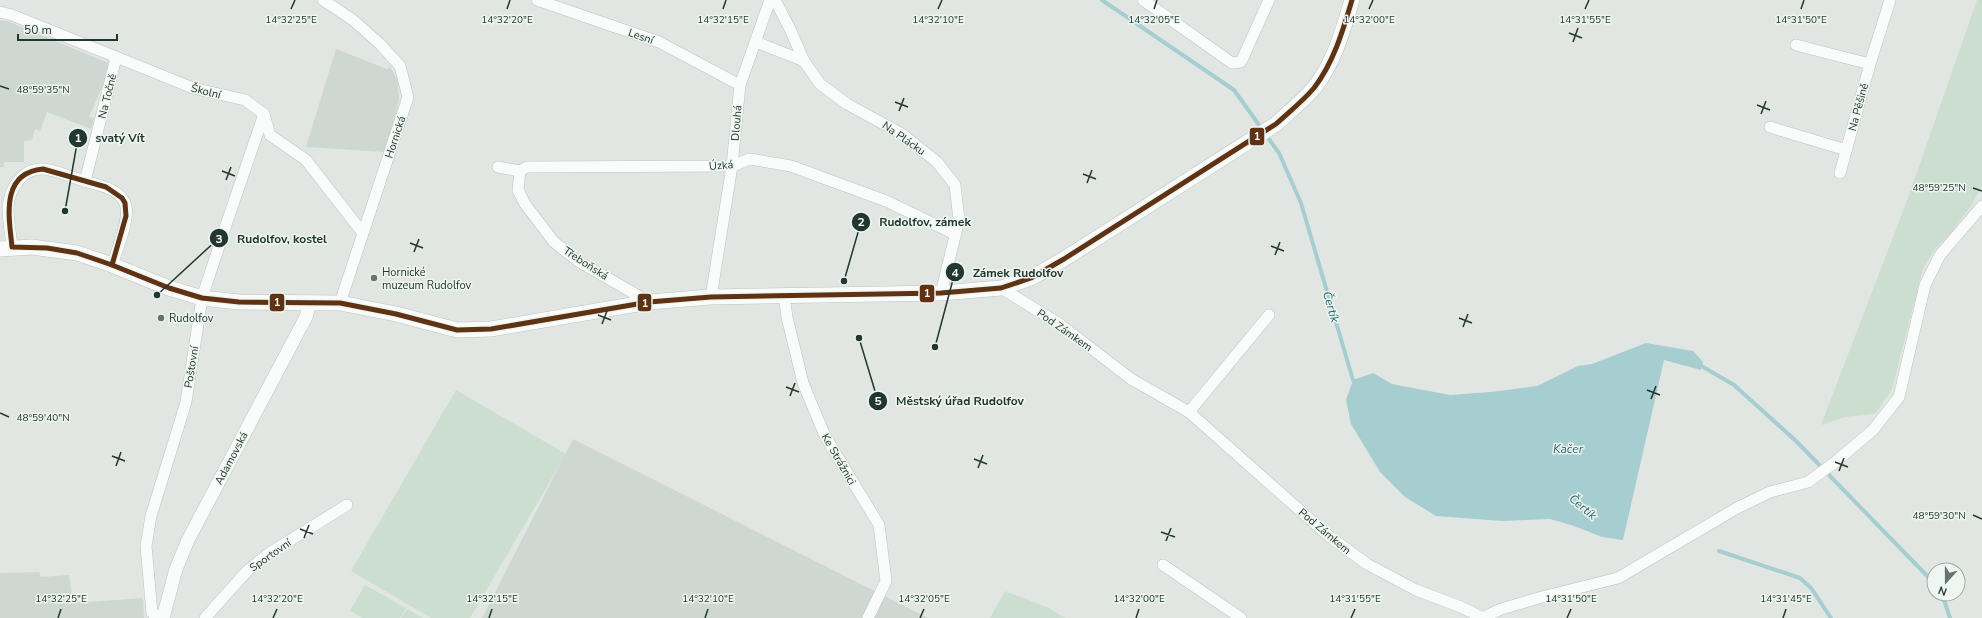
<svg xmlns="http://www.w3.org/2000/svg" width="1982" height="618" font-family="'Nunito Sans',sans-serif">
	<rect width="100%" height="100%" fill="#e1e6e3"/>
	<g fill="#cfd7d3">
		<polygon points="0,21 7,21 108,63 105,80 89,117 94,118 91,129 47,112 40,131 35,129 32,140 24,141 24,162 4,162 4,167 0,167"/>
		<polygon points="336,49 387,69 390,67 397,79 399,98 397,110 384,152 306,147"/>
		<polygon points="573,439 928,618 482,618"/>
		<polygon points="39,572 41,577 69,575 73,603 143,598 144,618 0,618 0,573"/>
	</g>
	<g fill="#ccdecf">
		<polygon points="1977,0 1982,0 1982,186 1971,206 1949,235 1935,249 1923,268 1892,389 1875,414 1845,417 1821,425 1908,198"/>
		<polygon points="456,390 566,454 470,618 431,618 351,571"/>
		<polygon points="365,585 406,608 400,618 363,618 350,611"/>
		<polygon points="1005,591 1047,607 1065,618 990,618"/>
		<polygon points="407,609 423,618 401,618"/>
	</g>
	<polygon fill="#a6ced1" points="1646,343 1693,351 1703,362 1701,370 1664,360 1623,540 1602,537 1574,526 1550,519 1502,521 1436,516 1405,497 1380,472 1351,424 1346,400 1353,380 1373,373 1392,384 1450,395 1491,392 1537,386 1578,366 1592,364"/>
	<g fill="none" stroke-linecap="round" stroke-linejoin="round">
		<g stroke="#a6ced1" stroke-width="4">
			<polyline points="1102,0 1234,90 1262,129"/>
			<polyline points="1266,135 1279,153 1301,203 1353,380 1356,382"/>
			<polyline points="1698,364 1734,385 1796,441 1934,583"/>
			<polyline points="1719,551 1800,578 1811,588 1831,618"/>
			<polyline points="1942,594 1950,618"/>
		</g>
		<defs>
			<g id="minor">
				<polyline points="323,0 353,20 380,44 400,66 408,97 340,303"/>
				<polyline points="537,0 659,42 740,85"/>
				<polyline points="775,0 790,29 804,61"/>
				<polyline points="1143,0 1232,63 1241,62 1269,0"/>
				<polyline points="0,12 12,15 193,88 245,100 264,114 270,135 306,160 362,232"/>
				<polyline points="756,42 804,61 820,84 847,104 902,134 937,162 955,185 959,220 941,293"/>
				<polyline points="1796,45 1870,64"/>
				<polyline points="1770,127 1846,150"/>
				<polyline points="498,167 520,171 527,167 732,166 750,159 791,166 886,201 955,234"/>
				<polyline points="520,171 518,190 525,204 554,242 578,261 649,302"/>
				<polyline points="1840,173 1870,64 1890,0"/>
				<polyline points="85,181 116,58"/>
				<path d="M12,247c-1,-12 -4,-26 -4,-39 1,-19 14,-40 35,-39 12,1 26,7 38,11 15,5 37,7 44,23 6,14 -8,47 -13,62"/>
				<polyline points="1001,288 1061,325 1131,379 1189,412 1330,537 1367,564 1416,590 1461,607 1483,618"/>
				<polyline points="784,296 787,317 803,383 825,436 879,525 886,581 868,618"/>
				<polyline points="711,297 732,166 740,85 770,0"/>
				<polyline points="1189,412 1269,315"/>
				<polyline points="1163,565 1241,618"/>
				<polyline points="162,618 152,613 146,546 151,516 186,402 202,298 227,222 264,114"/>
				<polyline points="205,618 247,571 268,554 347,505"/>
				<polyline points="1482,618 1501,609 1542,597 1618,578 1737,508 1770,492 1808,482 1834,463 1873,430 1899,397 1925,285 1940,255 1982,206"/>
			</g>
			<polyline id="tertiary" points="163,618 176,569 188,540 306,317 310,302"/>
			<path id="secondary" d="M0,249l32,-2 45,6 35,12 57,23 33,10 37,4 101,1 56,11 61,16 34,-1 158,-27 62,-5 230,-4 60,-5 30,-10 33,-19 212,-135c13,-12 27,-23 38,-36 20,-25 29,-58 38,-88"/>
		</defs>
		<use href="#minor" stroke="#bec3c0" stroke-width="12"/>
		<use href="#tertiary" stroke="#bec3c0" stroke-width="14"/>
		<use href="#secondary" stroke="#bec3c0" stroke-width="16"/>
		<use href="#minor" stroke="#fafbfb" stroke-width="11"/>
		<use href="#tertiary" stroke="#fafbfb" stroke-width="13"/>
		<use href="#secondary" stroke="#fafbfb" stroke-width="15"/>
		<defs>
			<g id="bus-1">
				<path d="M43,169l63,18 16,11 3,5 1,13 -14,49 -35,-12 -30,-5 -35,-1c-3,-30 -12,-74 31,-78z"/>
				<path d="M112,265l57,23 33,10 37,4 101,1 56,11 61,16 34,-1 158,-27 62,-5 230,-4 60,-5 30,-10 33,-19 212,-135c13,-12 27,-23 38,-36 20,-26 29,-58 38,-88"/>
			</g>
		</defs>
		<use href="#bus-1" stroke="#eff6f2" stroke-width="8"/>
		<use href="#bus-1" stroke="#603214" stroke-width="5"/>
	</g>
	<path fill="none" stroke="#22372f" stroke-width="1.5" d="M291,9l4,-9M507,9l3,-9M723,9l3,-9M938,9l4,-9M1154,9l3,-9M1369,9l4,-9M1585,9l4,-9M1801,9l3,-9M1569,33l13,5M1573,42l5,-14M0,86l9,3M895,102l13,5M1757,105l13,5M899,111l5,-13M1761,114l5,-13M222,171l13,5M1083,174l13,5M226,180l5,-13M1087,183l5,-13M1973,188l9,3M410,243l13,5M1271,246l13,5M414,252l5,-13M1275,255l5,-13M598,315l13,5M1459,318l13,5M602,324l5,-13M1463,327l5,-13M786,387l13,5M1647,390l13,5M790,396l5,-13M1651,399l5,-13M0,413l9,4M112,456l13,5M974,459l13,5M1835,462l13,5M116,466l5,-14M978,468l5,-13M1839,471l5,-13M1973,515l9,4M300,529l13,5M1161,532l14,5M304,538l5,-13M1166,541l5,-13M58,618l3,-9M273,618l4,-9M489,618l3,-9M705,618l3,-9M920,618l4,-9M1136,618l3,-9M1351,618l4,-9M1567,618l4,-9M1783,618l3,-9"/>
	<g fill="#65746e" stroke="#eff6f2" stroke-width="1.5">
		<circle cx="374" cy="278" r="4"/>
		<circle cx="161" cy="318" r="4"/>
	</g>
	<g text-anchor="middle" stroke-width="3" stroke-linejoin="round" paint-order="stroke">
		<g font-size="11" fill="#22372f" stroke="#eff6f2">
			<text transform="translate(641 36) rotate(19)" y="4">Lesní</text>
			<text transform="translate(206 91) rotate(14)" y="4">Školní</text>
			<text transform="translate(107 96) rotate(-76)" y="4">Na Točně</text>
			<text transform="translate(1858 107) rotate(-75)" y="4">Na Pěšině</text>
			<text transform="translate(736 123) rotate(-85)" y="4">Dlouhá</text>
			<text transform="translate(395 137) rotate(-72)" y="4">Hornická</text>
			<text transform="translate(904 138) rotate(35)" y="4">Na Plácku</text>
			<text transform="translate(721 165) rotate(-5)" y="4">Úzká</text>
			<text transform="translate(586 263) rotate(33)" y="4">Třeboňská</text>
			<text transform="translate(1065 330) rotate(35)" y="4">Pod Zámkem</text>
			<text transform="translate(191 367) rotate(-81)" y="4">Poštovní</text>
			<text transform="translate(231 458) rotate(-62)" y="4">Adamovská</text>
			<text transform="translate(839 459) rotate(60)" y="4">Ke Strážnici</text>
			<text transform="translate(1325 531) rotate(40)" y="4">Pod Zámkem</text>
			<text transform="translate(270 555) rotate(-35)" y="4">Sportovní</text>
		</g>
		<g font-size="11" fill="#22372f" stroke="#eff6f2" text-anchor="start">
			<text x="382" y="276">Hornické<tspan x="382" dy="13">muzeum Rudolfov</tspan></text>
			<text x="169" y="322">Rudolfov</text>
		</g>
		<g font-size="12" font-style="italic" fill="#23656c" stroke="#eff6f2">
			<text transform="translate(1331 307) rotate(74)" y="4">Čertík</text>
			<text x="1568" y="453">Kačer</text>
			<text transform="translate(1583 507) rotate(40)" y="4">Čertík</text>
		</g>
	</g>
	<g font-size="10" text-anchor="middle" fill="#22372f" stroke="#eff6f2" stroke-width="3" stroke-linejoin="round" paint-order="stroke">
		<text x="291" y="23">14°32'25"E</text>
		<text x="507" y="23">14°32'20"E</text>
		<text x="723" y="23">14°32'15"E</text>
		<text x="938" y="23">14°32'10"E</text>
		<text x="1154" y="23">14°32'05"E</text>
		<text x="1369" y="23">14°32'00"E</text>
		<text x="1585" y="23">14°31'55"E</text>
		<text x="1801" y="23">14°31'50"E</text>
		<text x="43" y="93">48°59'35"N</text>
		<text x="1939" y="191">48°59'25"N</text>
		<text x="43" y="421">48°59'40"N</text>
		<text x="1939" y="519">48°59'30"N</text>
		<text x="61" y="602">14°32'25"E</text>
		<text x="277" y="602">14°32'20"E</text>
		<text x="492" y="602">14°32'15"E</text>
		<text x="708" y="602">14°32'10"E</text>
		<text x="924" y="602">14°32'05"E</text>
		<text x="1139" y="602">14°32'00"E</text>
		<text x="1355" y="602">14°31'55"E</text>
		<text x="1571" y="602">14°31'50"E</text>
		<text x="1786" y="602">14°31'45"E</text>
	</g>
	<path fill="none" stroke="#22372f" stroke-width="1.5" d="M65 211L78 138M844 281L861 222M157 295L219 238M935 347L955 272M859 338L878 401"/>
	<g fill="#22372f" stroke="#eff6f2" stroke-width="1.5">
		<circle cx="65" cy="211" r="4"/>
		<circle cx="844" cy="281" r="4"/>
		<circle cx="157" cy="295" r="4"/>
		<circle cx="935" cy="347" r="4"/>
		<circle cx="859" cy="338" r="4"/>
		<circle cx="78" cy="138" r="10"/>
		<circle cx="861" cy="222" r="10"/>
		<circle cx="219" cy="238" r="10"/>
		<circle cx="955" cy="272" r="10"/>
		<circle cx="878" cy="401" r="10"/>
	</g>
	<g font-size="12" text-anchor="middle" font-weight="bold" fill="#fff">
		<text x="78" y="142">1</text>
		<text x="861" y="226">2</text>
		<text x="219" y="243">3</text>
		<text x="955" y="277">4</text>
		<text x="878" y="405">5</text>
	</g>
	<g font-size="12" text-anchor="middle" font-weight="bold" fill="#22372f" stroke="#eff6f2" stroke-width="3" stroke-linejoin="round" paint-order="stroke">
		<text x="120" y="142">svatý Vít</text>
		<text x="925" y="226">Rudolfov, zámek</text>
		<text x="282" y="243">Rudolfov, kostel</text>
		<text x="1018" y="277">Zámek Rudolfov</text>
		<text x="960" y="405">Městský úřad Rudolfov</text>
	</g>
	<g stroke="#eff6f2" stroke-width="1.5">
		<rect x="1249" y="127" width="16" height="19" rx="4" fill="#603214"/>
		<rect x="919" y="284" width="16" height="19" rx="4" fill="#603214"/>
		<rect x="269" y="293" width="16" height="19" rx="4" fill="#603214"/>
		<rect x="637" y="293" width="15" height="19" rx="4" fill="#603214"/>
	</g>
	<g font-size="11" text-anchor="middle" font-weight="bold" fill="#fff">
		<text x="1257" y="140">1</text>
		<text x="927" y="297">1</text>
		<text x="277" y="306">1</text>
		<text x="645" y="307">1</text>
	</g>
	<g transform="translate(1946 582) rotate(201)"><circle r="19" fill="#eff6f2" stroke="#9daaa4"/>
	<path d="M0-3L7 15L0 10L-7 15Z" fill="#65746e"/>
	<text y="-6" font-size="11" font-weight="bold" text-anchor="middle" fill="#22372f">N</text>
	</g>
	<path d="M18 34v6h99v-6" fill="none" stroke="#22372f" stroke-width="2"/>
	<text x="24" y="34" font-size="12" fill="#22372f" stroke="#eff6f2" stroke-width="3" paint-order="stroke">50 m</text>
</svg>
